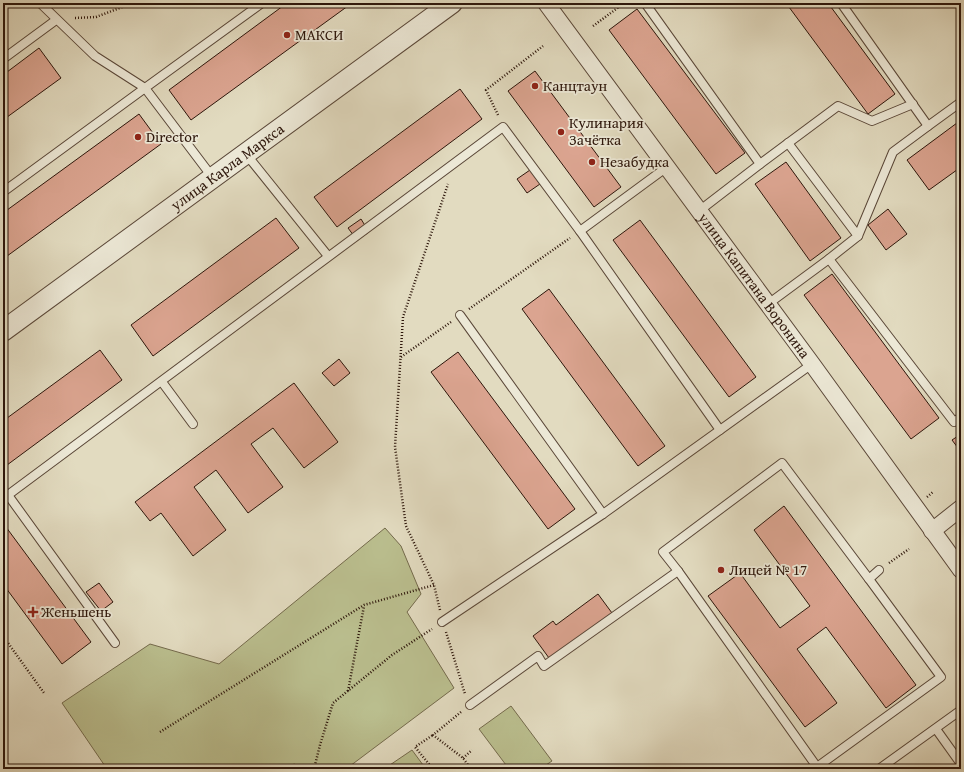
<svg xmlns="http://www.w3.org/2000/svg" width="964" height="772" font-family="'Gentium Book Plus',serif">
	<rect width="100%" height="100%" fill="#e2dbc0"/>
	<filter id="stains"><feTurbulence type="fractalNoise" baseFrequency=".005" numOctaves="4"/><feColorMatrix values="0 0 0 0 .2 0 0 0 0 .09 0 0 0 0 .02 0 0 0 .5 -.17"/></filter>
	<radialGradient id="worn" r=".72"><stop offset=".6" stop-color="#630" stop-opacity="0"/><stop offset="1" stop-color="#630" stop-opacity=".3"/></radialGradient>
	<g fill="#babe8e" stroke="#746a4c">
		<polygon points="385,528 401,546 421,594 407,612 454,688 346,769 308,769 294,764 286,769 107,769 62,703 150,644 219,664"/>
		<polygon points="511,706 552,761 540,769 509,769 479,729"/>
		<polygon points="412,750 426,769 384,769"/>
	</g>
	<g fill="#dba490" stroke="#2d160b">
		<polygon points="287,3 352,3 191,120 169,90"/>
		<polygon points="786,3 828,3 895,94 868,114"/>
		<polygon points="637,9 745,153 716,174 609,30"/>
		<polygon points="39,48 61,78 3,120 3,75"/>
		<polygon points="535,71 621,187 594,207 508,91"/>
		<polygon points="460,89 482,119 337,227 314,197"/>
		<polygon points="139,114 161,144 3,259 3,213"/>
		<polygon points="961,120 961,167 929,190 907,160"/>
		<polygon points="786,162 841,238 810,261 755,184"/>
		<polygon points="530,170 540,184 527,193 517,179"/>
		<polygon points="888,209 907,234 886,250 868,225"/>
		<polygon points="276,218 299,248 153,356 131,325"/>
		<polygon points="361,219 369,232 357,240 348,228"/>
		<polygon points="640,220 756,377 729,397 613,240"/>
		<polygon points="832,274 939,418 911,439 804,295"/>
		<polygon points="549,289 665,446 638,466 522,309"/>
		<polygon points="100,350 122,380 3,468 3,421"/>
		<polygon points="458,352 575,509 548,529 431,372"/>
		<polygon points="339,359 350,373 334,386 322,373"/>
		<polygon points="294,383 338,442 304,468 273,428 251,444 283,487 248,513 216,470 194,487 226,530 193,556 161,513 150,521 135,502"/>
		<polygon points="961,434 961,452 952,440"/>
		<polygon points="784,506 916,685 886,708 826,627 797,649 837,703 805,727 708,596 740,573 780,628 810,606 754,530"/>
		<polygon points="3,523 91,642 62,664 3,584"/>
		<polygon points="99,583 113,602 101,611 86,592"/>
		<polygon points="598,594 612,613 549,658 533,636 553,621 556,625"/>
	</g>
	<g fill="none" stroke-linecap="round" stroke-linejoin="round">
		<defs>
			<g id="service">
				<polyline points="645,3 760,164 699,211"/>
				<polyline points="841,3 928,126 961,102"/>
				<polyline points="3,59 56,20"/>
				<polyline points="788,143 858,236 829,259 954,422 961,417"/>
				<polyline points="246,154 328,256"/>
				<polyline points="760,164 838,106 872,121 913,104"/>
				<polyline points="213,178 145,88 262,3"/>
				<polyline points="3,192 145,88 95,56 40,3"/>
				<polyline points="580,231 667,167"/>
				<polyline points="858,236 893,152 928,126"/>
				<polyline points="768,304 829,259"/>
				<polyline points="460,315 603,514"/>
				<polyline points="162,382 193,424"/>
				<polyline points="678,571 817,767 941,677 869,579"/>
				<polyline points="442,622 603,514 812,364"/>
				<polyline points="115,643 8,495 503,127 580,231 720,430"/>
				<polyline points="470,705 538,656 544,666 678,571 663,552 782,463 869,579 879,570"/>
				<polyline points="936,729 961,764"/>
				<polyline points="879,769 961,710"/>
			</g>
			<g id="minor">
				<path id="s1" d="M546,3l266,361 149,206"/>
				<polyline points="932,531 961,508"/>
			</g>
			<g id="tertiary">
				<path id="s2" d="M3,331l449,-328"/>
			</g>
		</defs>
		<use href="#service" stroke="#5a4738" stroke-width="10"/>
		<use href="#minor" stroke="#5a4738" stroke-width="18"/>
		<use href="#tertiary" stroke="#5a4738" stroke-width="22"/>
		<g stroke="#2d160b" stroke-width="2.5" stroke-dasharray="1 2" stroke-linecap="butt">
			<polyline points="75,18 96,17 133,3"/>
			<polyline points="593,26 623,4 634,3"/>
			<polyline points="498,115 486,90 543,46"/>
			<polyline points="469,309 570,238"/>
			<polyline points="401,357 451,322"/>
			<polyline points="927,497 933,492"/>
			<polyline points="889,563 909,549"/>
			<polyline points="440,610 434,585 406,526 395,447 403,317 448,184"/>
			<polyline points="446,632 465,694"/>
			<polyline points="3,636 44,693"/>
			<polyline points="348,691 364,606"/>
			<polyline points="461,712 433,735 463,758 471,769"/>
			<polyline points="160,732 364,605 434,585"/>
			<polyline points="463,758 472,750"/>
			<polyline points="314,769 320,745 333,703 392,655 432,629"/>
			<polyline points="433,769 415,747 433,735"/>
		</g>
		<use href="#service" stroke="#ece8d6" stroke-width="8"/>
		<use href="#minor" stroke="#ece8d6" stroke-width="16"/>
		<use href="#tertiary" stroke="#ece8d6" stroke-width="20"/>
	</g>
	<g fill="#8f2418" stroke="#ece8d6" stroke-width="1.5">
		<circle cx="287" cy="35" r="4"/>
		<circle cx="535" cy="86" r="4"/>
		<circle cx="561" cy="132" r="4"/>
		<circle cx="138" cy="137" r="4"/>
		<circle cx="592" cy="162" r="4"/>
		<circle cx="721" cy="570" r="4"/>
		<path d="M31 606h4v4h4v4h-4v4h-4v-4h-4v-4h4z"/>
	</g>
	<g text-anchor="middle" stroke-width="3.5" stroke-linejoin="round" paint-order="stroke">
		<g font-size="15" fill="#2d160b" stroke="#ece8d6" text-anchor="start">
			<text x="295" y="40">МАКСИ</text>
			<text x="543" y="91">Канцтаун</text>
			<text x="569" y="128">Кулинария<tspan x="569" dy="17">Зачётка</tspan></text>
			<text x="146" y="142">Director</text>
			<text x="600" y="167">Незабудка</text>
			<text x="729" y="575">Лицей № 17</text>
			<text x="41" y="617">Женьшень</text>
		</g>
		<g font-size="15" fill="#2d160b" stroke="#ece8d6">
			<text dy="5" stroke="none"><textPath href="#s2" startOffset="278">улица Карла Маркса</textPath></text>
			<text dy="5" stroke="none"><textPath href="#s1" startOffset="351">улица Капитана Воронина</textPath></text>
		</g>
	</g>
	<rect width="964" height="772" fill="none" stroke="#e2dbc0" stroke-width="16"/>
	<rect x="4" y="4" width="956" height="764" fill="none" stroke="#2d160b" stroke-width="2"/>
	<rect x="8" y="8" width="948" height="756" fill="none" stroke="#2d160b"/>
	<rect width="100%" height="100%" filter="url(#stains)"/>
	<rect width="100%" height="100%" fill="url(#worn)"/>
</svg>
